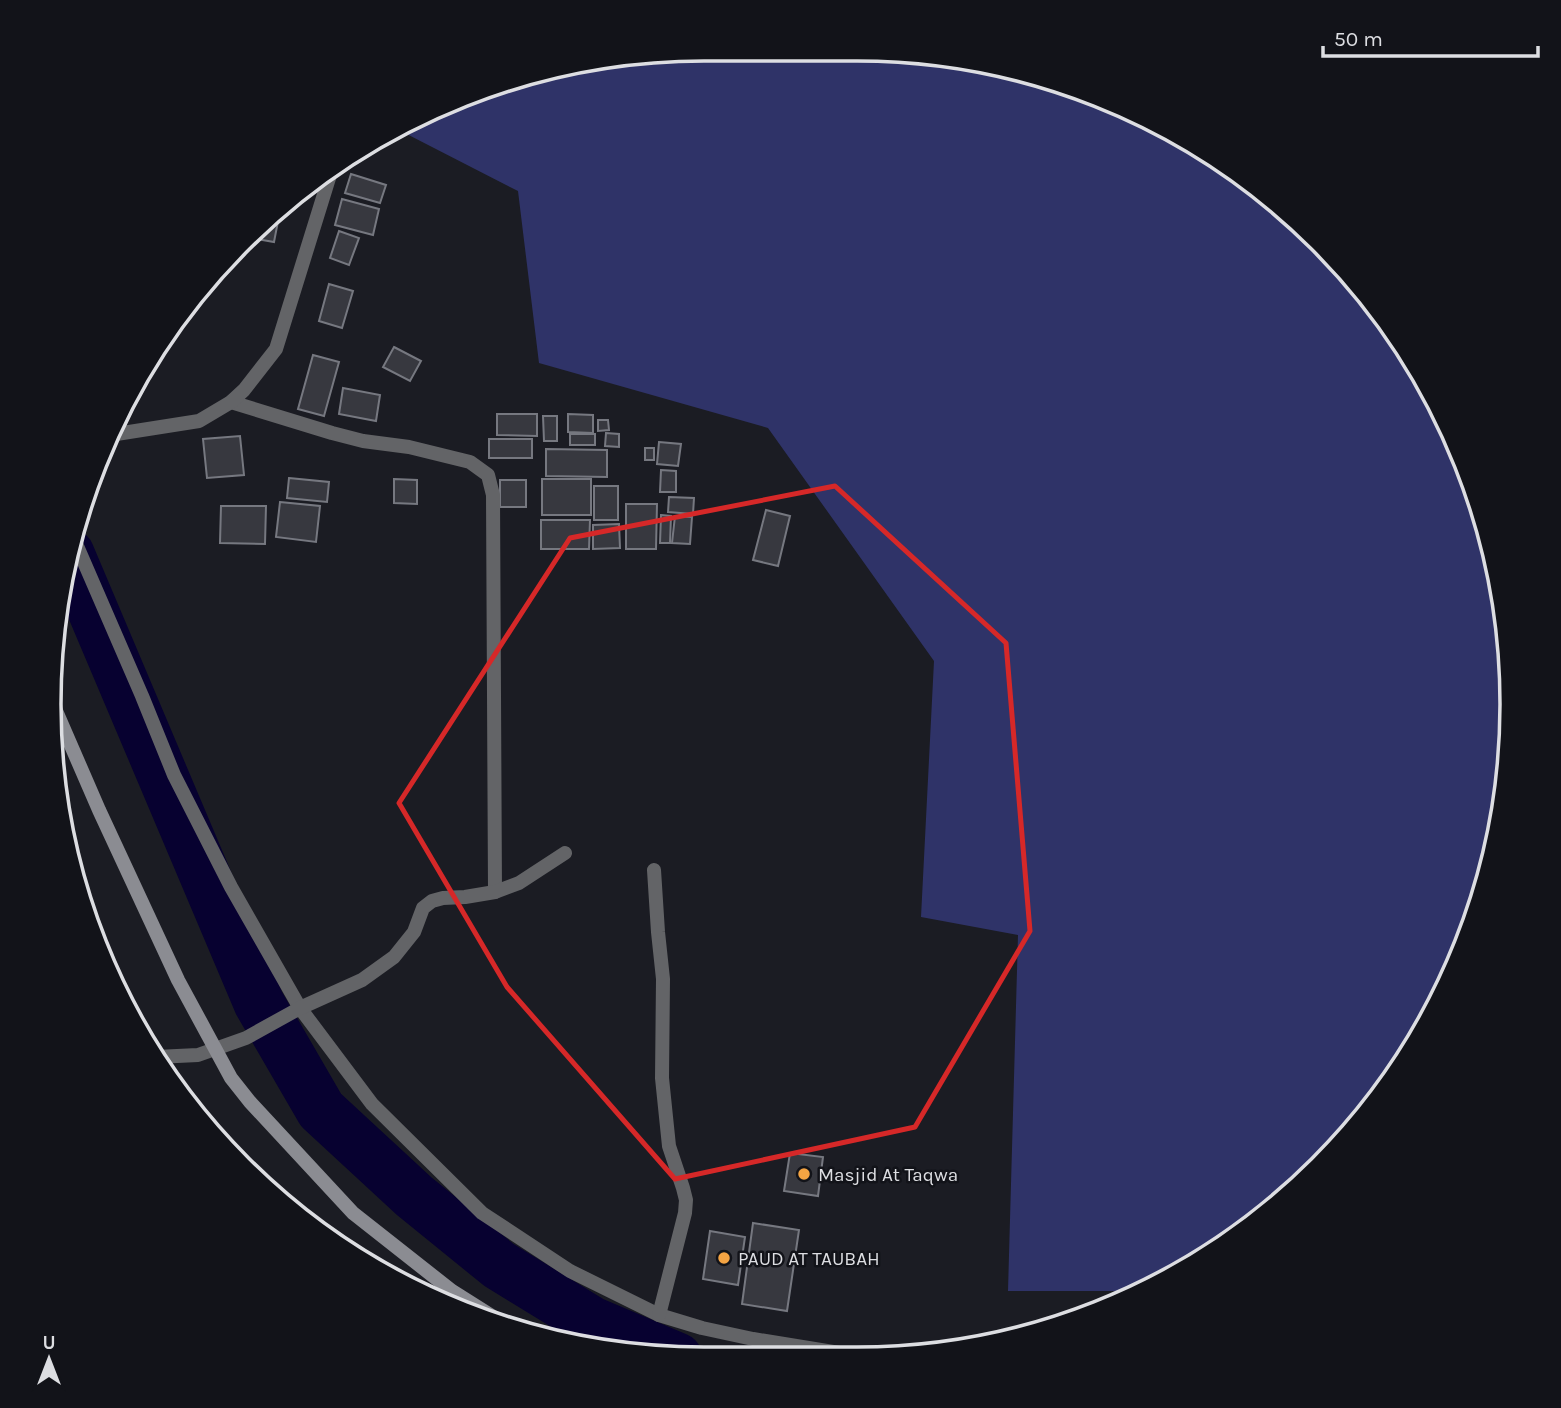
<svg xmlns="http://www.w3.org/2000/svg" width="1561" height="1408" font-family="Karla,sans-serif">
	<rect width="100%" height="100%" fill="#1b1c23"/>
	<polygon fill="#2f3368" points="704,49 984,62 1185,137 1289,212 1377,306 1445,415 1490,535 1511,662 1506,790 1477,915 1424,1032 1349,1136 1255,1224 1146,1292 1117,1303 1117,1291 1008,1291 1018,935 921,917 934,661 768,428 539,363 518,191 395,128 415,116 576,62"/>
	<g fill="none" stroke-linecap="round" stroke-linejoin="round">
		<polyline stroke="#070130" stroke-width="51" points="69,554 259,1003 321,1110 414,1196 499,1265 592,1322 677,1358"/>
	</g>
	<g fill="#37383f" stroke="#767880" stroke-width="2">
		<polygon points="351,174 386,185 380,203 345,193"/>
		<polygon points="342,199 379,209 373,235 335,225"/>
		<polygon points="275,215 279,216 274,242 251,238"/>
		<polygon points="339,231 359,238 349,265 330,258"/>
		<polygon points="329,284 353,291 342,328 319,321"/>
		<polygon points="394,347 421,361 410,381 383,367"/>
		<polygon points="313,355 339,362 324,416 298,409"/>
		<polygon points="343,388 380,395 376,421 339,414"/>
		<polygon points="497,414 537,414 537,436 497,435"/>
		<polygon points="568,414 593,415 593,433 568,432"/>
		<polygon points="543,416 557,416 557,441 544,441"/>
		<polygon points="598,420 608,420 609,430 598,431"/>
		<polygon points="606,433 619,434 619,447 605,446"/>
		<rect x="570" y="434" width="25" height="11"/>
		<polygon points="240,436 244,475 207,478 203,439"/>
		<rect x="489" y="439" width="43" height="19"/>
		<polygon points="659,442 681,444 678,466 657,464"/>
		<rect x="645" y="448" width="9" height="12"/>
		<polygon points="546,449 607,450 607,477 546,476"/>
		<polygon points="661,470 676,471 676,492 660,492"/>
		<polygon points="289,478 329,482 327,502 287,498"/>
		<polygon points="394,479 417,480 417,504 394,503"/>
		<rect x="542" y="479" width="49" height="36"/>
		<rect x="500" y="480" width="26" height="27"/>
		<rect x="594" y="486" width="24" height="34"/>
		<polygon points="669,497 694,498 693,514 668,512"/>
		<polygon points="280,502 320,506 316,542 276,537"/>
		<polygon points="626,504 657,504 656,549 626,549"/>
		<polygon points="221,506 266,506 265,544 220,543"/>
		<polygon points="766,510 790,516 778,566 753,560"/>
		<polygon points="661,515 671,516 670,543 660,543"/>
		<polygon points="675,516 692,517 690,544 672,543"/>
		<polygon points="541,520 590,520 589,549 541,549"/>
		<polygon points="619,524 620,548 593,549 593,525"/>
		<polygon points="790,1153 823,1157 818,1196 784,1191"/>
		<polygon points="753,1223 799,1230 787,1311 742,1304"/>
		<polygon points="710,1231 745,1237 738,1285 703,1279"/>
	</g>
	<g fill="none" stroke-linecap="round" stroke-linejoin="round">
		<g stroke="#636467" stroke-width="14">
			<polyline points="231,402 332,433 363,441 409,447 470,462 488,475 493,495 495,892"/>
			<polyline points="110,435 199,421 231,402 244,390 276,349 330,175"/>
			<polyline points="74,539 142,696 174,775 231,887 300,1008 372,1104 482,1213 570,1271 659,1315 702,1328 753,1339 870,1358"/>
			<polyline points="654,870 658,932 663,979 662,1078 669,1146 683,1188 686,1200 685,1213 659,1315"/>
			<polyline points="156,1057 198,1055 246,1038 300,1008 362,980 394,957 414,932 423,908 432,901 443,898 465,897 495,892 519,883 565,853"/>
		</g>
		<polyline stroke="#8b8c92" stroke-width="14" points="50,697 99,810 178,980 231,1078 250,1102 353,1213 452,1291 509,1327"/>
	</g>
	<path fill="none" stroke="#d62828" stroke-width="5" stroke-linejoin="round" d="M835,486l171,157 24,288 -115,196 -240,52 -168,-192 -108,-184 171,-265z"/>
	<g fill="#f4a443" stroke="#121319" stroke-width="2.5">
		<circle cx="804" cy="1174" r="7"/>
		<circle cx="724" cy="1258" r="7"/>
	</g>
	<g text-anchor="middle" stroke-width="5" stroke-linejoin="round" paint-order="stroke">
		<g font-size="19" fill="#dddee2" stroke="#121319" text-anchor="start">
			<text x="818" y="1181">Masjid At Taqwa</text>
			<text x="738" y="1265">PAUD AT TAUBAH</text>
		</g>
	</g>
	<path d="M0 0H1561V1408H0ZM704 61H857A643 643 0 0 1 1500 704V704A643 643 0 0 1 857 1347H704A643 643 0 0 1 61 704V704A643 643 0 0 1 704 61Z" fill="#121319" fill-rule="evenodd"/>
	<path fill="none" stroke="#dddee2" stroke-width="3.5" d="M704 61H857A643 643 0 0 1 1500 704V704A643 643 0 0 1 857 1347H704A643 643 0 0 1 61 704V704A643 643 0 0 1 704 61Z"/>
	<g transform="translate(49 1359)" stroke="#121319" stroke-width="5" paint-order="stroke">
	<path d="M0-5L12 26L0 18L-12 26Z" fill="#dddee2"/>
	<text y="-10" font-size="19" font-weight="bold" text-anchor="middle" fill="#dddee2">U</text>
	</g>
	<path d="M1323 46v10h215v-10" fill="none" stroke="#dddee2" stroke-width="3.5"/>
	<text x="1334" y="46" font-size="21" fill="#dddee2" stroke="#121319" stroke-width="5" paint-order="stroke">50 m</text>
</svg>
